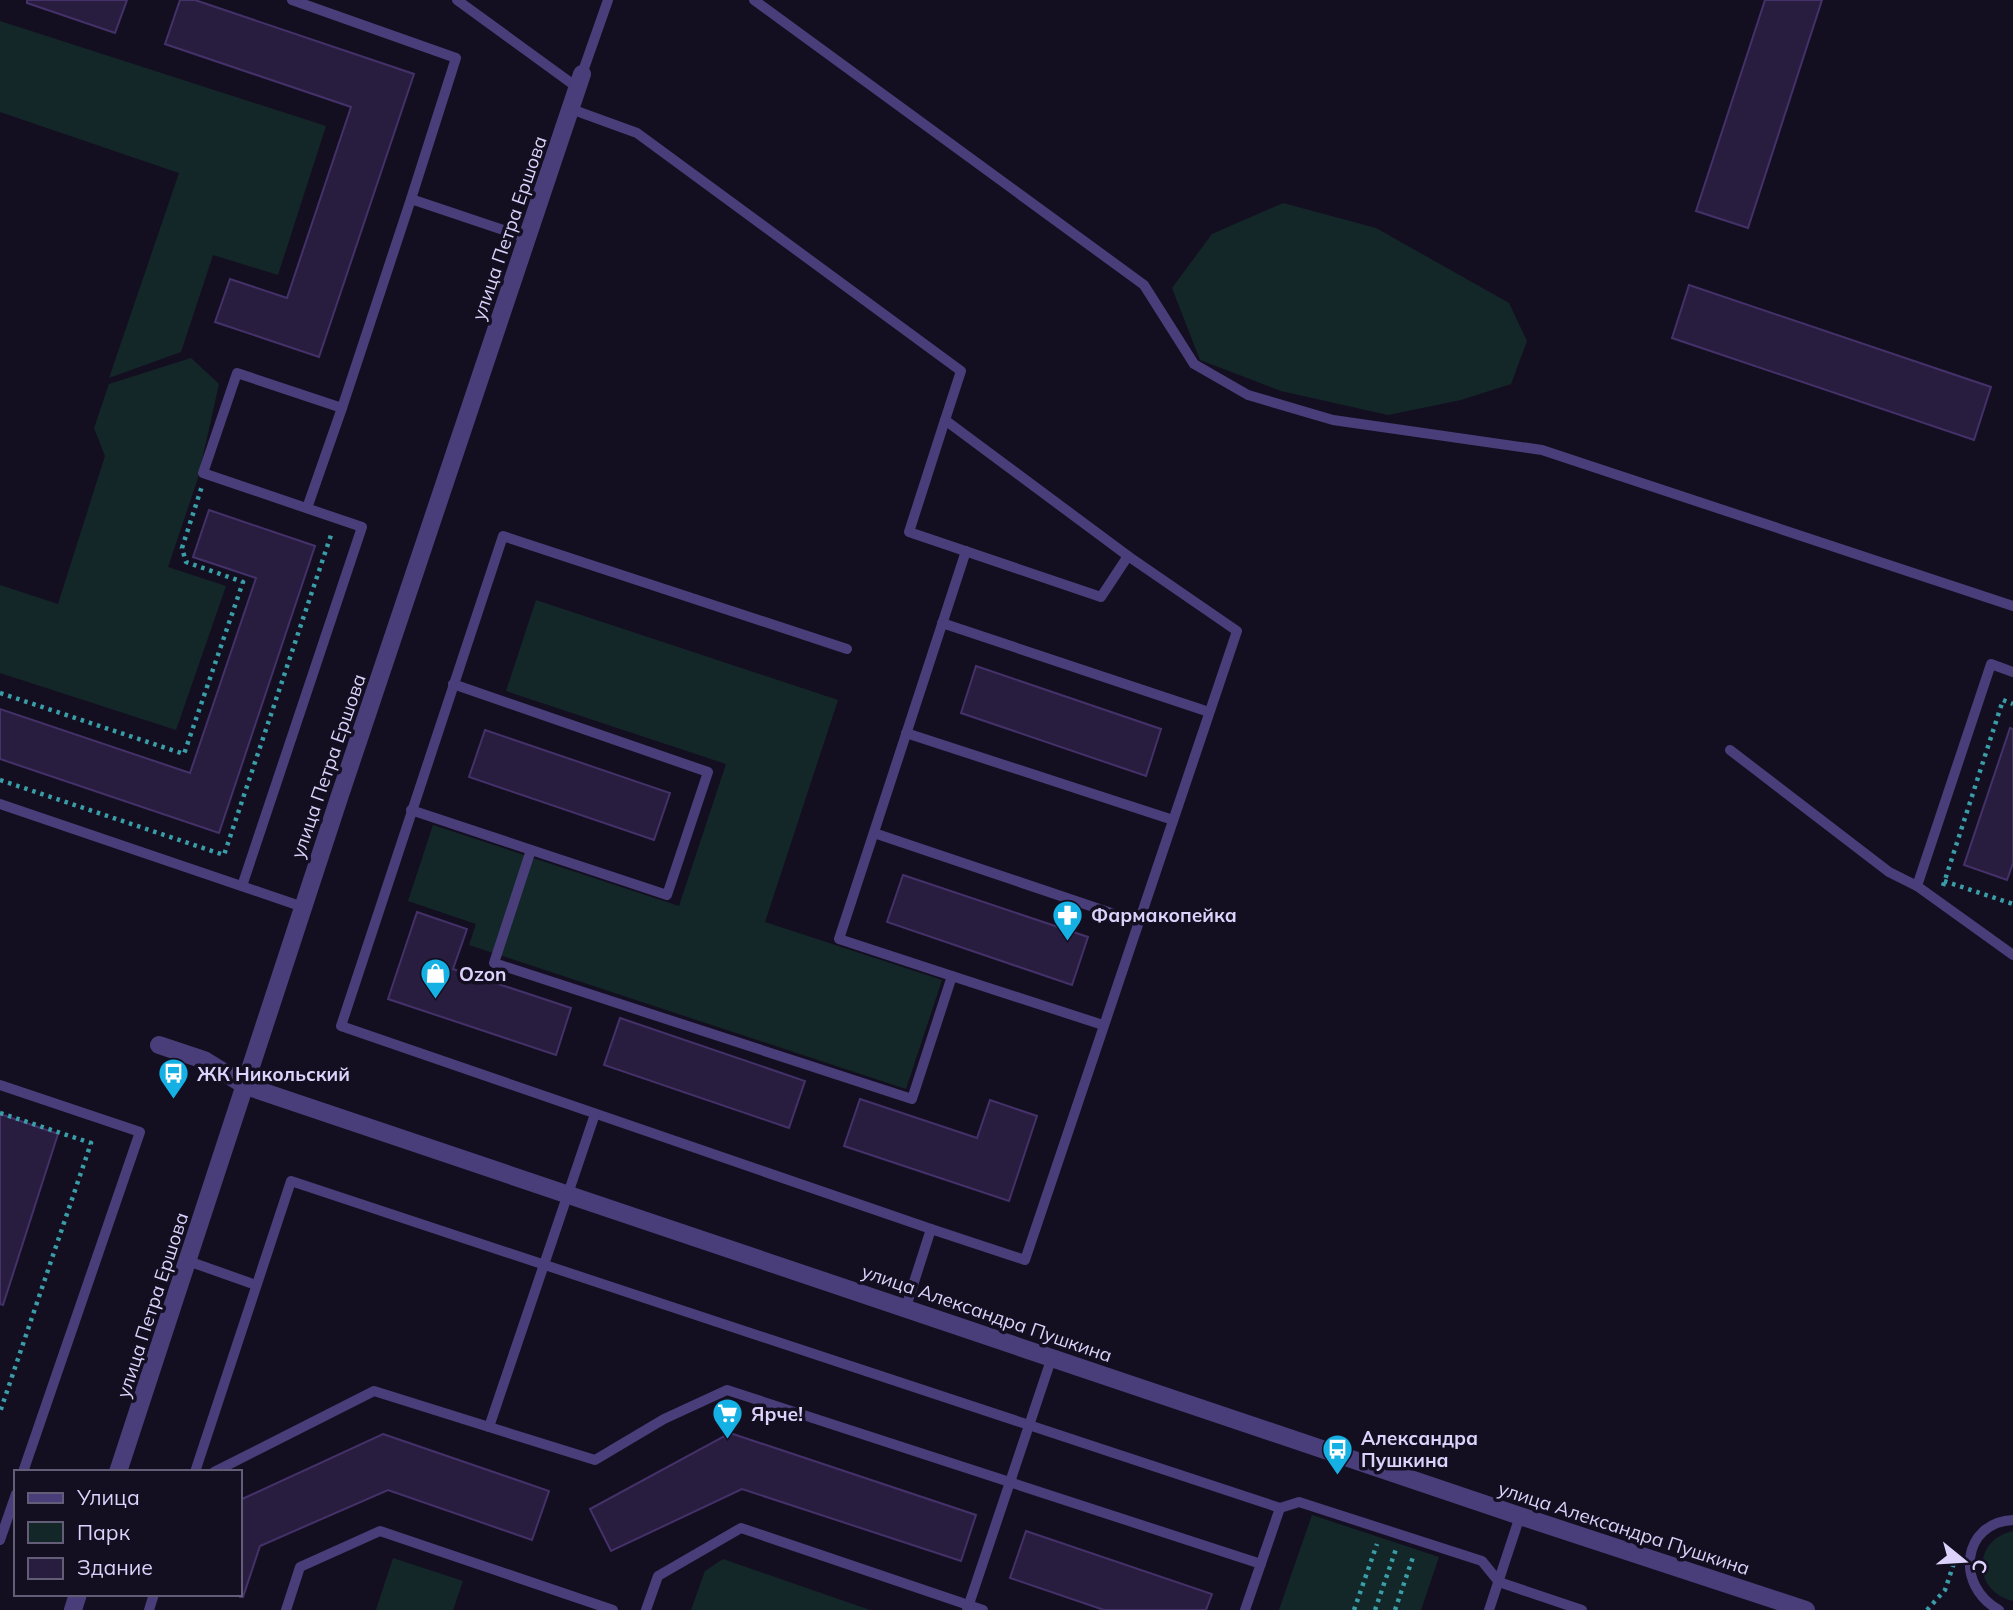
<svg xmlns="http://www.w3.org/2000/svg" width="2013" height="1610" font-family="Mulish,sans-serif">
	<rect width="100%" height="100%" fill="#140f20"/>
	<g fill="#132729">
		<polygon points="0,21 326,126 278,275 213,255 181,352 109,378 179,173 0,112"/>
		<polygon points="1283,203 1376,228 1509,303 1527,341 1511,384 1461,400 1388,415 1281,391 1200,360 1172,288 1212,234"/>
		<polygon points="191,358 219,384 198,478 168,567 226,586 176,730 0,673 0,585 58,604 105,456 94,428 109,384"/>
		<polygon points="536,600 838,700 765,922 942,980 906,1089 469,945 476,924 408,901 433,825 679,906 726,764 506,691"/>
		<polygon points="1312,1515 1439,1557 1421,1610 1279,1610"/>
		<path d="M2013,1531v70c-41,-10 -41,-61 0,-70z"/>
		<polygon points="393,1558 463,1581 453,1610 376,1610"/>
		<polygon points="723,1559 870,1610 691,1610 705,1571"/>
	</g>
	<g fill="#291d3f" stroke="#443169" stroke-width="2">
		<polygon points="27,0 127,0 115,33 27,3"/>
		<polygon points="180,0 195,0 414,74 319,357 215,322 230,279 287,298 351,107 165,44"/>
		<polygon points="1765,0 1822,0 1748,228 1696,211"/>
		<polygon points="1689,285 1991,387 1974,440 1672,338"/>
		<polygon points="209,510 315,546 219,833 0,759 0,709 190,773 256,578 193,557"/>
		<polygon points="976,666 1161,729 1146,776 961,713"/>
		<polygon points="2010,728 2013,729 2013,863 2007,880 1964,865"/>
		<polygon points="485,730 670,793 654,840 469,777"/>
		<polygon points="903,875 1088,937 1072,985 887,922"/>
		<polygon points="417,912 467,929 453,969 571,1008 556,1055 388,999"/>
		<polygon points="620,1018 805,1081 789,1128 604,1065"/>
		<polygon points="860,1099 977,1138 990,1100 1037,1116 1009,1201 844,1146"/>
		<polygon points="0,1114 58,1134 3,1305 0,1304"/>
		<polygon points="730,1433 976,1515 961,1561 742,1489 611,1551 590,1509"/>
		<polygon points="383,1434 549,1491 532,1540 388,1490 260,1546 243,1597 240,1597 240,1500"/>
		<polygon points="1026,1531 1212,1594 1206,1610 1104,1610 1010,1578"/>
	</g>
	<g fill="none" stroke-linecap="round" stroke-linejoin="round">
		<g stroke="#399ea8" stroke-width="4.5" stroke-dasharray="3.5 5" stroke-linecap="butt">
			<polyline points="0,693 184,754 243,582 186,562 182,548 202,486"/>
			<polyline points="0,780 224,855 332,532"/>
			<polyline points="1944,881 2013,904"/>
			<polyline points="1943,886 2003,700 2013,704"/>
			<polyline points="0,1113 91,1143 0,1412"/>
			<polyline points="1354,1610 1377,1544"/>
			<polyline points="1375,1610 1396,1549"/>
			<polyline points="1395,1610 1414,1554"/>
			<polyline points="1927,1610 1945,1590 1954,1563"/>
		</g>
		<g stroke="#493e7a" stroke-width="10">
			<polyline points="292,0 456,58 411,199"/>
			<polyline points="457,0 578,88"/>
			<polyline points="754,0 1144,285 1194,364 1248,395 1333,420 1542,450 2013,606"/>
			<polyline points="582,74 608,0"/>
			<polyline points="571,109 637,133 961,371 945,420 1128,556 1237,631 1025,1260 931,1229"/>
			<polyline points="945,420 909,532 1101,597 1128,556"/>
			<polyline points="307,508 342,408"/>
			<polyline points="942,623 1209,712"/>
			<polyline points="847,649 503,536 341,1026 931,1229 906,1307"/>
			<polyline points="906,733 1173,820"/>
			<polyline points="1730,750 1889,872 1917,886 2013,955"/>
			<polyline points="0,804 303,907"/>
			<polyline points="411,810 667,895 708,772 453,684"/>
			<polyline points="874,833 1138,922"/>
			<polyline points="531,850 494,963 912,1099 952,976 839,939 966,551"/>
			<polyline points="242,886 362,527 203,473 237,373 342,408 411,199 527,238"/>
			<polyline points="1917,886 1991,664 2013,672"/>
			<polyline points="952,976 1103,1025"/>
			<polyline points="0,1085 140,1132 23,1472"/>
			<polyline points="188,1261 256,1285"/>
			<polyline points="489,1427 595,1460 664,1419 727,1390 1261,1564"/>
			<polyline points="195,1472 291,1181 1280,1508 1299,1502 1482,1561 1499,1582 1582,1610"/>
			<polyline points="214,1472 374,1391 489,1427 595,1114"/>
			<polyline points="0,1540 16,1494"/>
			<polyline points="149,1610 154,1594"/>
			<polyline points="286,1610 300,1567 380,1531 613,1610"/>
			<polyline points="646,1610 658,1576 741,1528 983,1610"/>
			<polyline points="967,1610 1052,1357"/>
			<polyline points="1245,1610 1280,1508"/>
			<polyline points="1489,1610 1520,1516"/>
			<path d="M1999,1610c-45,-25 -36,-88 14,-90"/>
		</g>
		<g stroke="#493e7a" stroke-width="18">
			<polyline points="159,1045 204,1060 246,1086 1520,1516 1806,1610"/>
			<polyline points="118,1472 339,798 582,74"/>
			<polyline points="73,1610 78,1594"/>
		</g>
	</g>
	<defs>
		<symbol id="pharmacy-pin" viewBox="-11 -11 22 30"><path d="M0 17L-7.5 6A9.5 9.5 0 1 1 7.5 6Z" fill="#15b1e4" stroke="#140f20"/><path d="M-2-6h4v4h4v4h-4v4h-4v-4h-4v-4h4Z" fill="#fff"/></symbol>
		<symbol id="shop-pin" viewBox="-11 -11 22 30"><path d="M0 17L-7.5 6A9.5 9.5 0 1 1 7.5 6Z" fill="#15b1e4" stroke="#140f20"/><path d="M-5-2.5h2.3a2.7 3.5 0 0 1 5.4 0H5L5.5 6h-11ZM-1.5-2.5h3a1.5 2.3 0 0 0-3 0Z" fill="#fff"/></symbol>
		<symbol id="bus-pin" viewBox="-11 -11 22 30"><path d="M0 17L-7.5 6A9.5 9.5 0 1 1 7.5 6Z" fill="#15b1e4" stroke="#140f20"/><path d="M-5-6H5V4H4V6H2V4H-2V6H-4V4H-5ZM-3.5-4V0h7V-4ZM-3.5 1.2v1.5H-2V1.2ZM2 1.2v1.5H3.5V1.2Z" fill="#fff"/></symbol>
		<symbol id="supermarket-pin" viewBox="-11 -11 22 30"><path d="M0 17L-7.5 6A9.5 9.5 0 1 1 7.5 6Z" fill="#15b1e4" stroke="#140f20"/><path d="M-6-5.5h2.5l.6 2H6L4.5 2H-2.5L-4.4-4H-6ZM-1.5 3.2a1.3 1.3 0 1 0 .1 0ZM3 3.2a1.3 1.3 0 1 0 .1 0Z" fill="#fff"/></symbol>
	</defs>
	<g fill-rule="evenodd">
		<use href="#pharmacy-pin" x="1050" y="898" width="35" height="47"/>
		<use href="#shop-pin" x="418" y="956" width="35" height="47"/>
		<use href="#bus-pin" x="156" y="1056" width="35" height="47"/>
		<use href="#supermarket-pin" x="710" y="1396" width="35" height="47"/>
		<use href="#bus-pin" x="1320" y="1432" width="35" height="47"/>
	</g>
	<g text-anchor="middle" stroke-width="7" stroke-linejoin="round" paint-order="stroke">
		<g font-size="19" fill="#dcd2fb" stroke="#140f20">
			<text transform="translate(509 228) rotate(-71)" y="7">улица Петра Ершова</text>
			<text transform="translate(328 766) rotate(-71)" y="7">улица Петра Ершова</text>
			<text transform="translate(152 1305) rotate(-72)" y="7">улица Петра Ершова</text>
			<text transform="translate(987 1313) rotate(19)" y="7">улица Александра Пушкина</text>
			<text transform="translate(1624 1528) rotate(18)" y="7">улица Александра Пушкина</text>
		</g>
		<g font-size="19" font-weight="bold" fill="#dcd2fb" stroke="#140f20" text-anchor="start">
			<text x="1091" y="922">Фармакопейка</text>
			<text x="459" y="981">Ozon</text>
			<text x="197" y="1081">ЖК Никольский</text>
			<text x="751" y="1421">Ярче!</text>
			<text x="1361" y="1445">Александра<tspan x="1361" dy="22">Пушкина</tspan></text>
		</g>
	</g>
	<rect x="14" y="1470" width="228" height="126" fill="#140f20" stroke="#645d78" stroke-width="2"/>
	<rect x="28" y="1493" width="35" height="10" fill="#493e7a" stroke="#645d78" stroke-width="2"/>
	<text x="77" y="1505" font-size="21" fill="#dcd2fb">Улица</text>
	<rect x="28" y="1522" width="35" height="21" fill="#132729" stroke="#645d78" stroke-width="2"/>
	<text x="77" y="1540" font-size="21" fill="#dcd2fb">Парк</text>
	<rect x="28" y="1558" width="35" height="21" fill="#291d3f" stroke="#645d78" stroke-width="2"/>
	<text x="77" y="1575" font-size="21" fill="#dcd2fb">Здание</text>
	<g transform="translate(1964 1561) rotate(108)" stroke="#140f20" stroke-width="5" paint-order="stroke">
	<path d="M0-5L12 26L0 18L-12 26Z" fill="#dcd2fb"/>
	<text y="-10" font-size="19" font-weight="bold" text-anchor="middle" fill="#dcd2fb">С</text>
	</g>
</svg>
